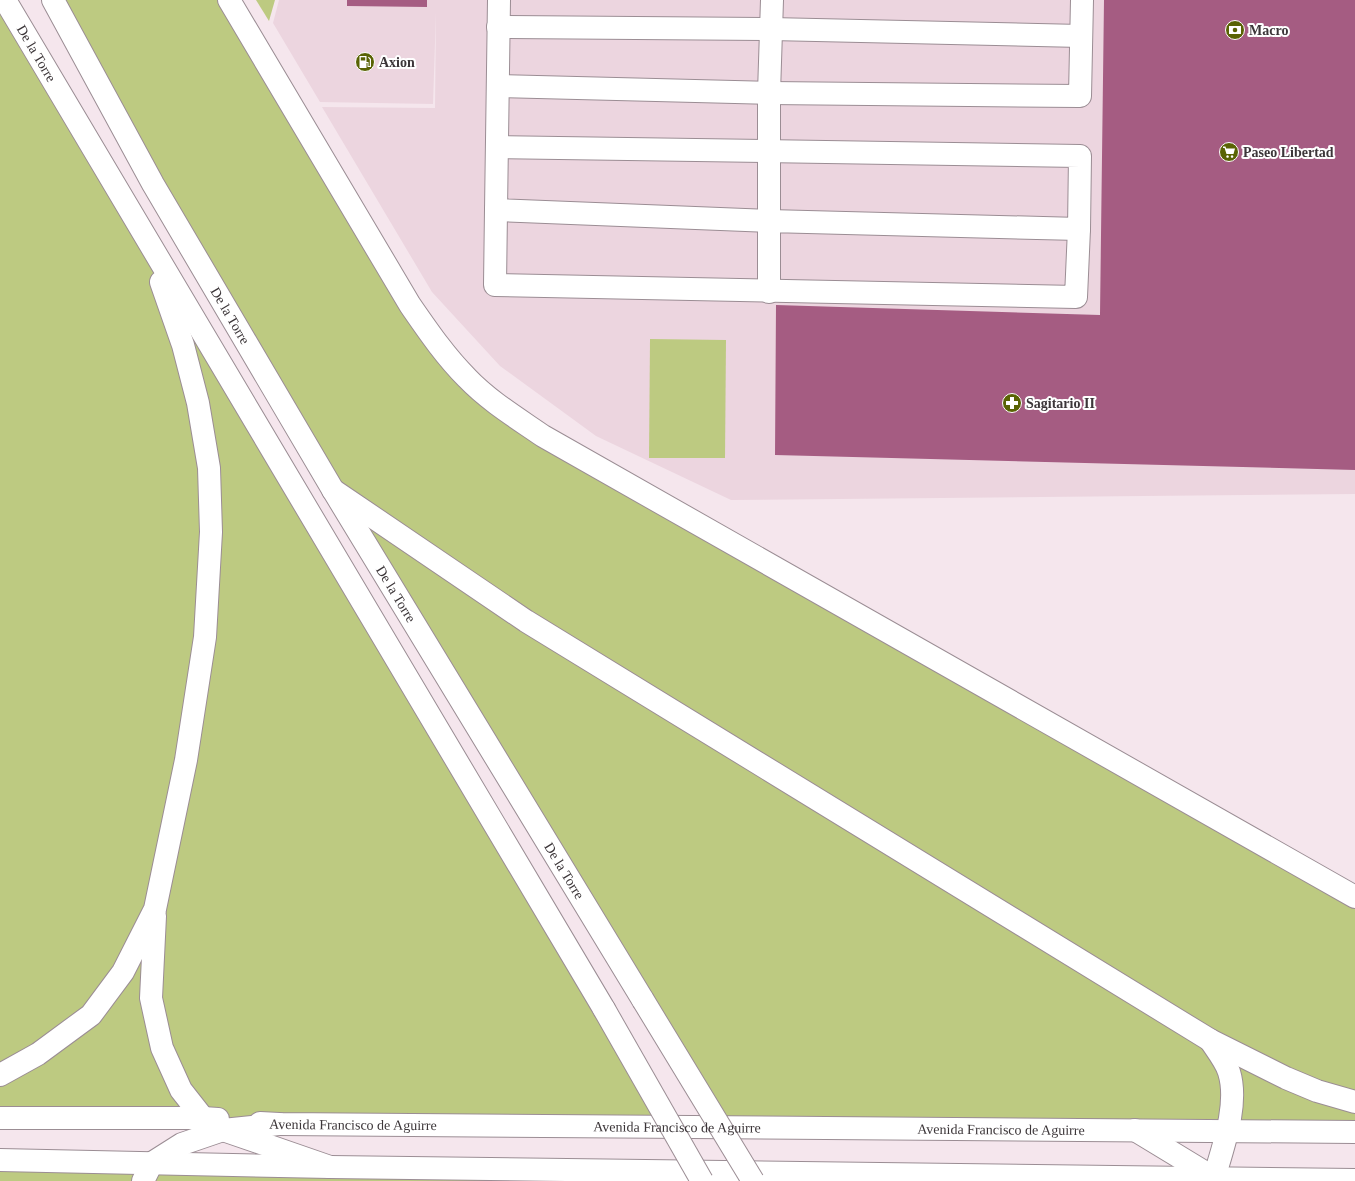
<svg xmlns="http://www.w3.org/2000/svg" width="1355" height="1181" font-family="'Times New Roman',serif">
	<rect width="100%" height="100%" fill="#f5e6ed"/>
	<polygon fill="#ecd5df" points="279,0 1355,0 1355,494 731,500 596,436 500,366 432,292 322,107 435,108 436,12 433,104 320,102 273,23"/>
	<g fill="#bdca81">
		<polygon points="0,0 674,1132 0,1118"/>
		<polygon points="53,0 229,0 410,305 498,406 1355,897 1355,1132 722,1130"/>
		<polygon points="256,0 275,0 269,21"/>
		<polygon points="650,339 726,340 725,458 649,458"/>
		<polygon points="0,1160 702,1181 0,1181"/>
	</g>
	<g fill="#a55c82">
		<polygon points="347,0 427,0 427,7 347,6"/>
		<polygon points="1104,0 1355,0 1355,470 775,455 776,305 1100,315"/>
	</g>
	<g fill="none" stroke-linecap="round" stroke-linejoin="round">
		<defs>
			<g id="minor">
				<path d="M229,0l181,305c18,26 35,51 57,73 22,23 50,40 76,58l812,461"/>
				<polyline points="499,0 496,210 769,221 769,93 772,0"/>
				<polyline points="498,27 771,29 1081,36"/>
				<polyline points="498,86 769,93 1080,96 1082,0"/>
				<polyline points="497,147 1080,156 1079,229 769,221 769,292"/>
				<polyline points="496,210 495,285 1076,297 1079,229"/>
			</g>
			<g id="major">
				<polyline points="0,1118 203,1118 218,1119"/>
				<path id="s1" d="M260,1123l19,1 1076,8"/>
				<polyline points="0,1160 330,1167 1355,1180"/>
			</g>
			<g id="highway">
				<path id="s2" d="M5,0l599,1009"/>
				<path id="s3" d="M53,0l100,184 180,306 310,510"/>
				<polyline points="333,490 526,621 1210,1040 1286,1078 1317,1091 1355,1102"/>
				<polyline points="155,916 151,998 162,1048 181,1090 203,1118 223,1130 330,1167"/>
				<path d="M1210,1040c6,9 16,22 19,32 10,32 -6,75 -15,106"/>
				<polyline points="0,1075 38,1054 91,1015 123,972 155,909 186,760 205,637 211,532 209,468 198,403 183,345 161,282"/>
				<polyline points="1135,1130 1214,1178 1216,1181"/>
				<polyline points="143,1181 152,1163 182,1144 223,1130 279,1124"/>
			</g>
		</defs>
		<use href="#minor" stroke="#9b8d94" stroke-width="24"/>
		<use href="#major" stroke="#9b8d94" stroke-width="24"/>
		<use href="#highway" stroke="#9b8d94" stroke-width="24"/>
		<use href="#minor" stroke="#fff" stroke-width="22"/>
		<use href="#major" stroke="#fff" stroke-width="22"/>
		<use href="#highway" stroke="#fff" stroke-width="22"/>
		<defs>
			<g id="highway-bridge">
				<polyline points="643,1000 753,1181"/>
				<polyline points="604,1009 702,1181"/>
			</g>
		</defs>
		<use href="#highway-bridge" stroke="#9b8d94" stroke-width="24" stroke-linecap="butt"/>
		<use href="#highway-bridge" stroke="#fff" stroke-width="22"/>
	</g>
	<defs>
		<symbol id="bank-disc" viewBox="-11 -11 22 22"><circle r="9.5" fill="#596304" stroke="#fff"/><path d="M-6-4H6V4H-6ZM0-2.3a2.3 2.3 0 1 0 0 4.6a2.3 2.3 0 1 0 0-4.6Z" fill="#fff"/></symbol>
		<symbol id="fuel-disc" viewBox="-11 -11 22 22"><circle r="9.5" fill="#596304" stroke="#fff"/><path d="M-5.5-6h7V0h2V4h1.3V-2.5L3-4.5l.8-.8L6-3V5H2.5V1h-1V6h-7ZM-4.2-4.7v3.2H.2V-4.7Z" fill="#fff"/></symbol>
		<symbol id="supermarket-disc" viewBox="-11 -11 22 22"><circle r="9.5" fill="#596304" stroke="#fff"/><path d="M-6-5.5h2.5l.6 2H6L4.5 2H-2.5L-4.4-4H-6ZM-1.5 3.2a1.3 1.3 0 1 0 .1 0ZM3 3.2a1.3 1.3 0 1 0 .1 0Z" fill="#fff"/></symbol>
		<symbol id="pharmacy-disc" viewBox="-11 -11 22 22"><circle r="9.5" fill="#596304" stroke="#fff"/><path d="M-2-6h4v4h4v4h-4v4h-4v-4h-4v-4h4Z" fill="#fff"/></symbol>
	</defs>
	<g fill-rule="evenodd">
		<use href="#bank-disc" x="1224" y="19" width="22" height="22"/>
		<use href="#fuel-disc" x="354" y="51" width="22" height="22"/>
		<use href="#supermarket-disc" x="1218" y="141" width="22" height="22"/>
		<use href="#pharmacy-disc" x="1001" y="392" width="22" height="22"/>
	</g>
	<g text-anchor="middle" stroke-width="4" stroke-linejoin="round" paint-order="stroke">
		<g font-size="14" font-weight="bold" fill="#3c3639" stroke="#fff" text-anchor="start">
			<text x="1249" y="35">Macro</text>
			<text x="379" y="67">Axion</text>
			<text x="1243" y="157">Paseo Libertad</text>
			<text x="1026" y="408">Sagitario II</text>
		</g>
		<g font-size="14" fill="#3c3639" stroke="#fff">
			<text dy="5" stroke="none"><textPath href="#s2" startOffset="62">De la Torre</textPath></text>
			<text dy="5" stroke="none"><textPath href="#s3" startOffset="362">De la Torre</textPath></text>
			<text dy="5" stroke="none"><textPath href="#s3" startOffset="686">De la Torre</textPath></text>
			<text dy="5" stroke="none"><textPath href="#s3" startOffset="1010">De la Torre</textPath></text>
			<text dy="5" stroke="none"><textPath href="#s1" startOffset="93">Avenida Francisco de Aguirre</textPath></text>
			<text dy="5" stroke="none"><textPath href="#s1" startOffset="417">Avenida Francisco de Aguirre</textPath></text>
			<text dy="5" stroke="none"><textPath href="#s1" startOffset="741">Avenida Francisco de Aguirre</textPath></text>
		</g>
	</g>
</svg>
